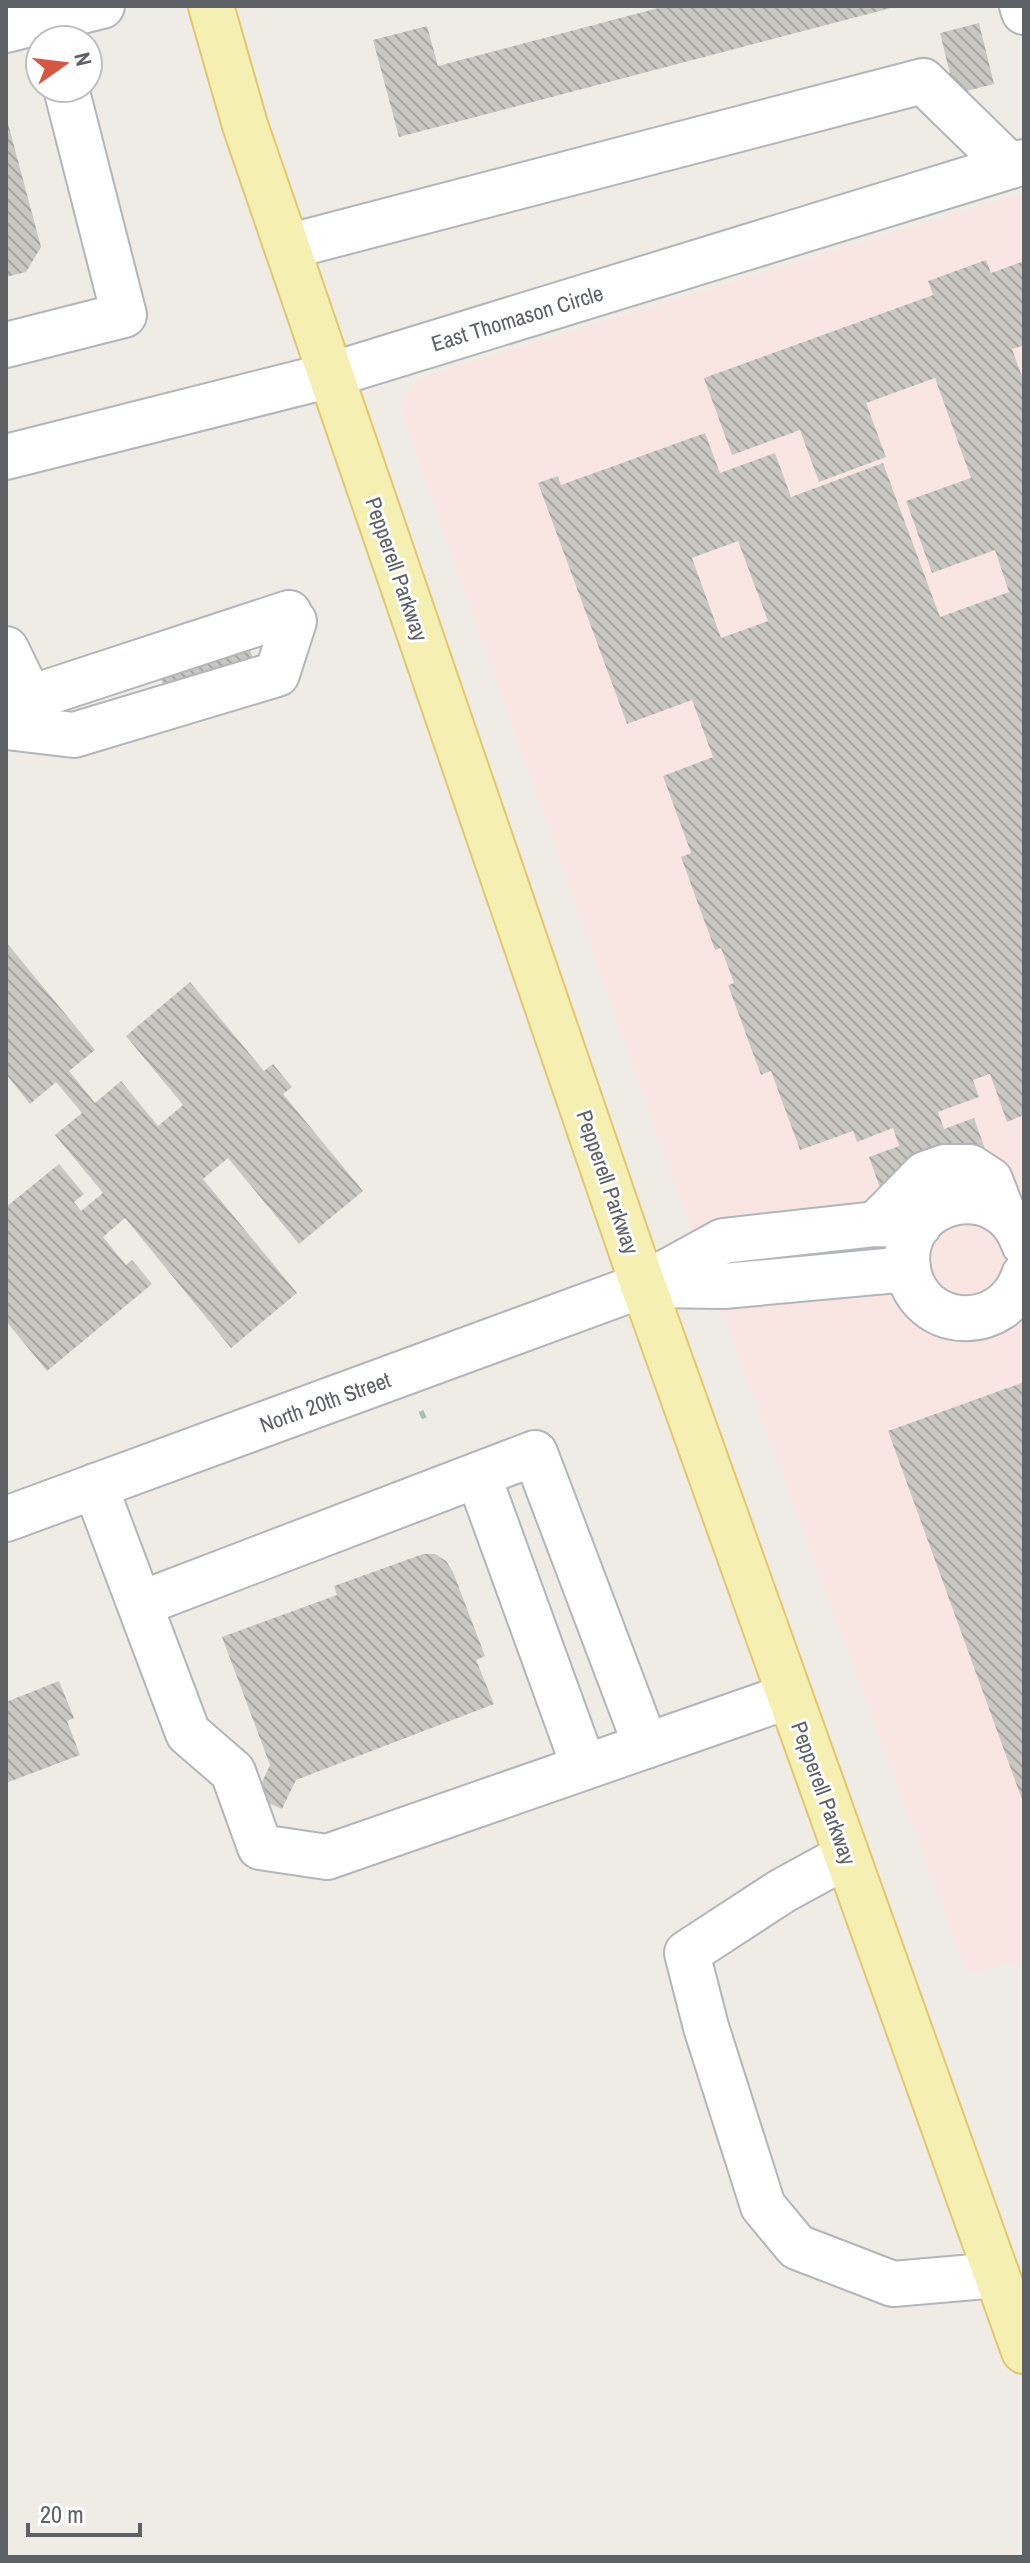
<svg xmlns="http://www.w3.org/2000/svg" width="1030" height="2563" font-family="'Archivo Narrow',sans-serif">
	<defs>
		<pattern id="building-back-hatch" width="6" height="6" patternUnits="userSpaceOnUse" patternTransform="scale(2)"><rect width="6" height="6" fill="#c9c7c2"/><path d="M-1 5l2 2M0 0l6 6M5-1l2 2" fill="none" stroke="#a6a5a1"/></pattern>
	</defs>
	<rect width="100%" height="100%" fill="#eeece5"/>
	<polygon fill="#f9e6e3" points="1024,193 1024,1961 967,1973 680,1199 406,426 402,410 406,396 414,384 426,376"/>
	<g fill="url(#building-back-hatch)" fill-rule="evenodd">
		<polygon points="666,6 895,7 399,137 373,40 427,26 438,66"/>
		<polygon points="979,23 994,84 955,94 940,33"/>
		<polygon points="6,116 41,247 26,272 6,277"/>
		<path d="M986,260l5,13 33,-12v84l-12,4 12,33v733l-17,7 -17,-48 -17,6 6,17 -41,15 6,17 30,-11 11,31 -105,39 -11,-31 30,-11 -6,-18 -36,14 -4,-11 -53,19 -29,-79 -10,4 -33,-90 6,-2 -13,-35 -6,2 -34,-93 10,-4 -28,-77 50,-19 -21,-57 -65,24 -89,-241 20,-7 3,9 144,-52 15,40 55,-20 16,44 92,-34 57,154 69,-25 -14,-42 -63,23 -26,-72 65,-23 -36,-100 -69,25 20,54 -67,25 -19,-52 -68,25 -28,-77 229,-83 -5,-14zM738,541l30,80 -47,17 -29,-80z"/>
		<polygon points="238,616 263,687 167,696 159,673"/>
		<polygon points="6,942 95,1050 69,1071 95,1103 121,1081 158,1126 183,1105 126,1036 190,982 264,1071 273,1064 292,1087 283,1094 363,1191 299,1244 228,1158 203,1179 297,1293 231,1348 125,1218 103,1237 126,1265 132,1260 152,1284 47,1371 6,1321 6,1207 59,1164 84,1194 74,1202 81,1211 103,1193 55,1135 82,1113 56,1082 30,1104 6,1074"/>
		<polygon points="1024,1382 1024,1805 888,1431"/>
		<polygon points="423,1554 435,1554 446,1561 453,1572 485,1656 476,1660 494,1704 296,1780 282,1809 255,1797 270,1765 222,1637 337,1595 334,1586"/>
		<polygon points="59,1681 74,1718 67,1721 80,1755 6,1783 6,1702"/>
	</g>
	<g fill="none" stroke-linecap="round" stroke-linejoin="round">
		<defs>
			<g id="minor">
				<polyline points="1022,6 1024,12"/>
				<polyline points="6,30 102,6"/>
				<polyline points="287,247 923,81 1010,166"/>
				<polyline points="6,345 124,315 66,88"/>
				<polyline points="6,457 331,375 1024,162"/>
				<polyline points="6,649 30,698 289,613"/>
				<polyline points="6,707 15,728 74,735 277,674 294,621"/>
				<polyline points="876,1224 925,1174 945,1167 970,1167 990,1180 1002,1211"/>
				<path d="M1024,1244c-23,-71 -127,-47 -116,25 11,63 97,66 116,6"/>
				<polyline points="645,1285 724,1286 908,1269"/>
				<polyline points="478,1475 584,1767"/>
				<polyline points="95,1486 188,1733 233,1772 260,1847 327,1857 789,1696"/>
				<polyline points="6,1519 643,1285 723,1241 876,1224 919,1225"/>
				<polyline points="140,1604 535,1453 646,1746"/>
				<polyline points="846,1856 782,1891 687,1953 706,2027 763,2206 797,2247 893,2284 997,2275"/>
			</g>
			<polyline id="major" points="211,6 245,125 643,1285 1024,2351"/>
		</defs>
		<use href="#minor" stroke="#b2b5b9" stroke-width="48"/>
		<use href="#major" stroke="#e2c76a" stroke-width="48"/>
		<polyline stroke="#9ec3ab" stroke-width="5" stroke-dasharray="8 4" stroke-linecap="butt" points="421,1411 425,1420"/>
		<use href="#minor" stroke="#fff" stroke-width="44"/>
		<use href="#major" stroke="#f6efb2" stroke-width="44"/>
	</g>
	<g text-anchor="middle" stroke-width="6" stroke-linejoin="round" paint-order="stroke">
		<g font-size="22" fill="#5d6064" stroke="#fff">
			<text transform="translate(517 318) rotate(-17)" y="8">East Thomason Circle</text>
			<text transform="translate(397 569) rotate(71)" y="8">Pepperell Parkway</text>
			<text transform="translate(608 1182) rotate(71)" y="8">Pepperell Parkway</text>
			<text transform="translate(325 1402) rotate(-20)" y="8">North 20th Street</text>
			<text transform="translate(824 1793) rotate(70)" y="8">Pepperell Parkway</text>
		</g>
	</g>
	<rect width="1030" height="2563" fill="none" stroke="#5d6064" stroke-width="16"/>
	<g transform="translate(64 64) rotate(76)"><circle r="38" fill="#ffffff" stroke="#bebfc1" stroke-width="2"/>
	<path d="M0-6L14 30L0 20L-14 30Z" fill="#d65643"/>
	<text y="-12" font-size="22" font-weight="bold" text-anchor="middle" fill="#5d6064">N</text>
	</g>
	<path d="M28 2523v12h112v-12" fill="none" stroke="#5d6064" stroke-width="4"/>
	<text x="40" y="2523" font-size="24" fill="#5d6064" stroke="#ffffff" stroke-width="6" paint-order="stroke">20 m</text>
</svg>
